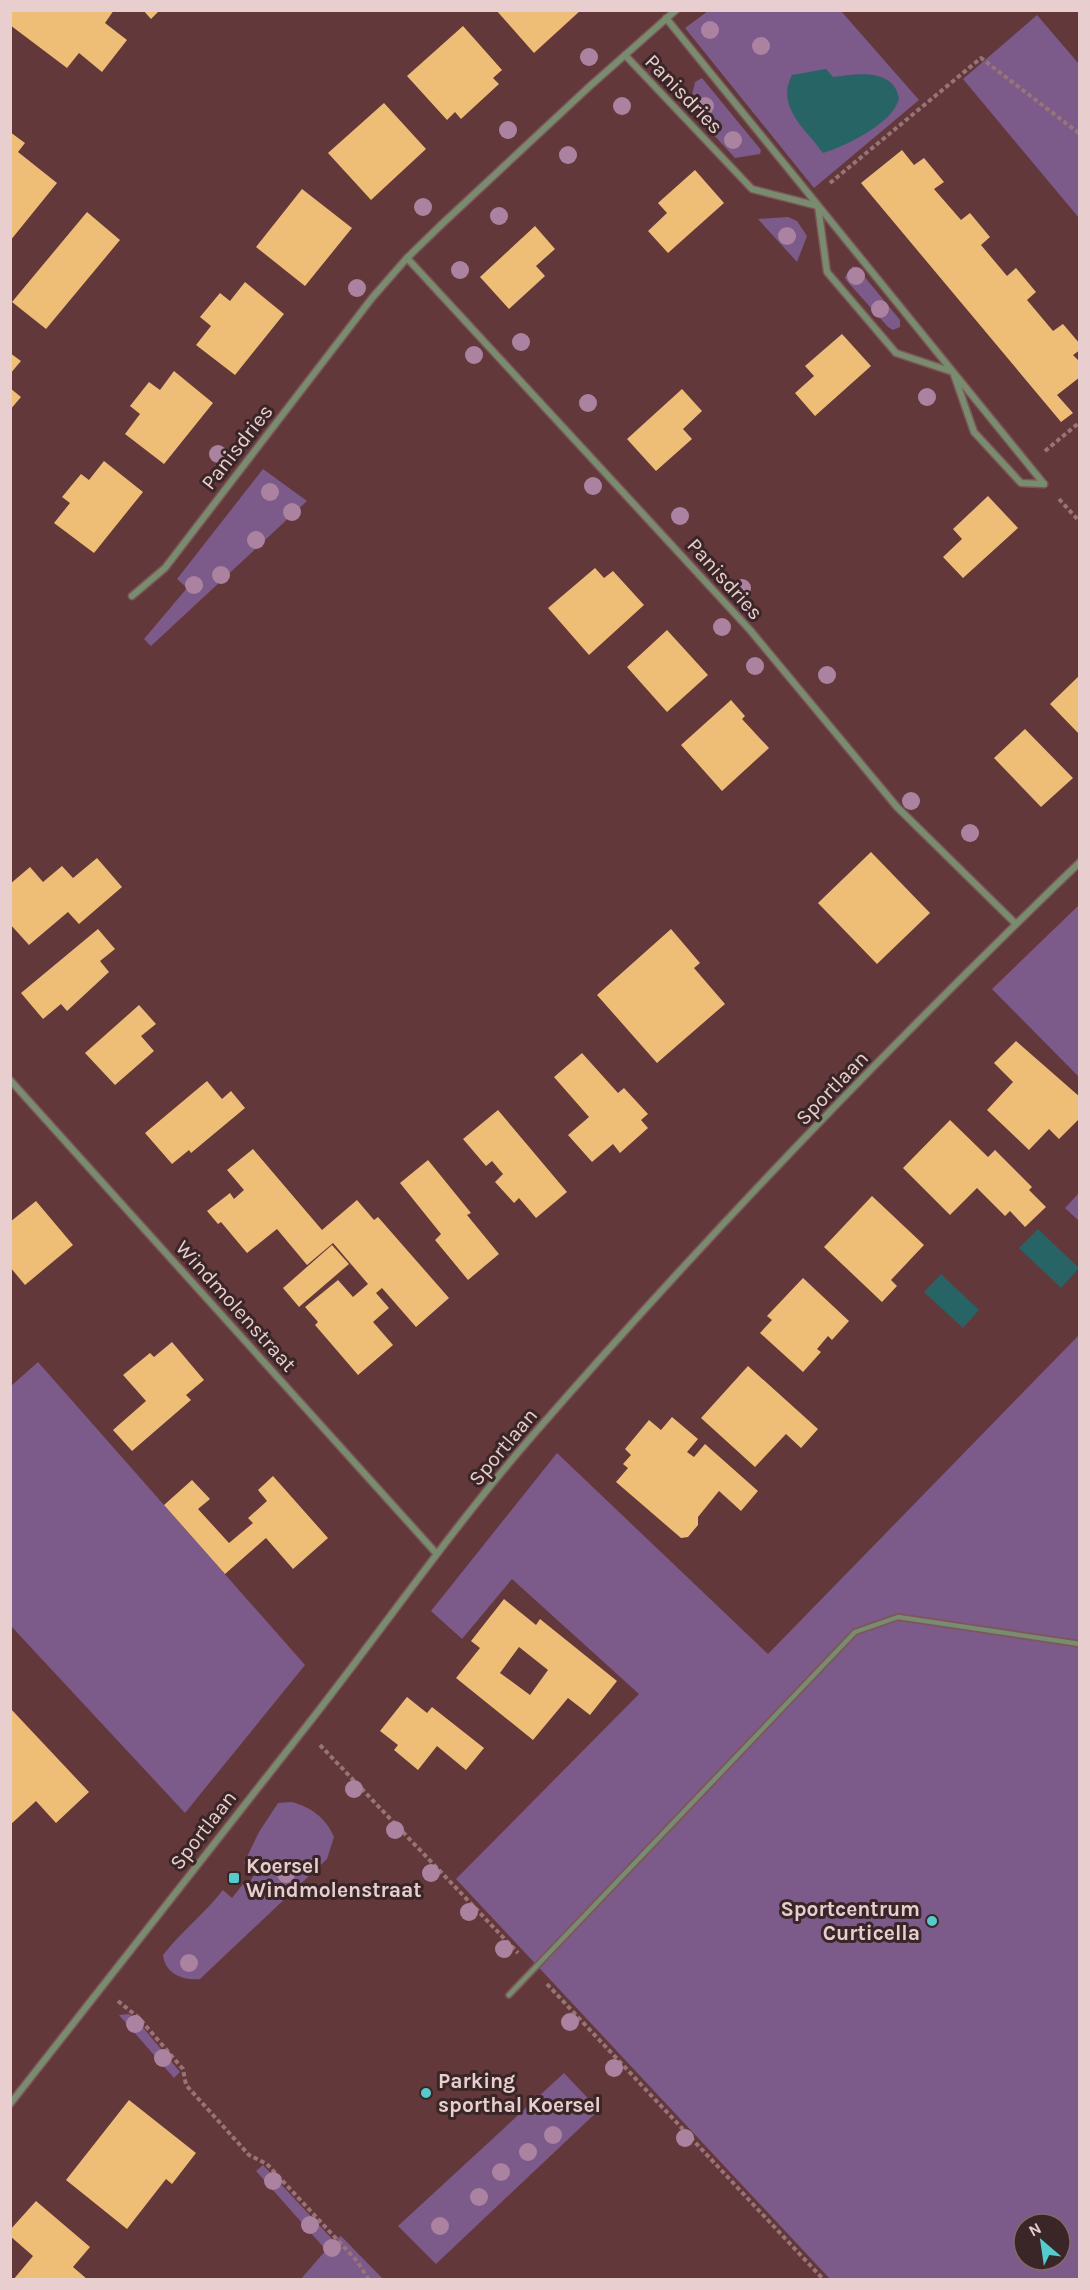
<svg xmlns="http://www.w3.org/2000/svg" width="1090" height="2290" font-family="Karla,sans-serif">
	<rect width="100%" height="100%" fill="#62383b"/>
	<g fill="#7c5a8a" fill-rule="evenodd">
		<polygon points="708,11 841,11 919,100 814,188 685,28"/>
		<polygon points="1037,15 1079,64 1079,218 963,79"/>
		<polygon points="702,78 761,150 760,154 735,158 689,108 695,82"/>
		<polygon points="788,217 797,221 807,236 797,262 758,219"/>
		<polygon points="853,266 859,270 900,320 900,327 893,330 888,327 846,280 845,277"/>
		<polygon points="263,469 307,501 151,646 144,639 187,588 177,579"/>
		<polygon points="1079,905 1079,1077 992,989"/>
		<polygon points="1079,1193 1079,1221 1065,1208"/>
		<path d="M1079,1335v944h-249l-374,-400 183,-185 -127,-115 -50,60 -31,-28 126,-158 211,201zM1024,2224h36v36h-36z"/>
		<polygon points="38,1362 305,1665 185,1813 11,1626 11,1386"/>
		<path d="M291,1802c19,4 36,17 43,35l-7,22 -127,120c-16,2 -35,-5 -37,-24 19,-24 41,-41 60,-65l9,8 11,-14 3,2 10,-13 -12,-10 15,-31 19,-29z"/>
		<polygon points="129,2014 136,2019 180,2072 174,2078 119,2015"/>
		<polygon points="564,2073 599,2110 436,2264 398,2226"/>
		<polygon points="263,2165 334,2241 341,2236 383,2279 301,2279 326,2250 256,2171"/>
	</g>
	<g fill="#266465">
		<path d="M826,69l7,8c22,-3 60,-10 66,21 -5,25 -53,48 -76,55 -16,-23 -48,-46 -31,-78z"/>
		<polygon points="1038,1229 1079,1268 1061,1288 1019,1248"/>
		<polygon points="941,1274 979,1310 963,1328 924,1292"/>
	</g>
	<g fill="#eebd76" fill-rule="evenodd">
		<polygon points="10,10 114,10 105,23 127,40 102,72 79,53 67,68 10,25"/>
		<polygon points="143,10 160,10 151,19"/>
		<polygon points="496,10 581,10 534,53"/>
		<polygon points="463,26 502,70 493,78 499,84 461,119 455,112 447,120 407,76"/>
		<polygon points="384,103 426,149 371,200 328,153"/>
		<polygon points="10,132 25,143 18,152 57,183 10,241"/>
		<polygon points="902,150 914,165 924,158 944,182 934,189 961,220 970,213 990,237 981,245 1007,276 1016,268 1036,292 1027,300 1053,331 1063,324 1080,344 1080,350 1073,355 1080,362 1080,377 1057,395 1073,413 1061,422 861,183"/>
		<polygon points="695,170 724,203 668,253 648,231 667,213 658,203"/>
		<polygon points="302,189 352,228 305,286 256,247"/>
		<polygon points="87,212 120,240 46,329 12,302"/>
		<polygon points="535,226 555,249 536,266 545,276 509,309 480,277"/>
		<polygon points="245,282 284,314 235,375 196,345 211,326 200,317 220,293 230,301"/>
		<polygon points="842,334 871,366 815,416 795,393 814,376 805,366"/>
		<polygon points="10,353 21,361 10,374"/>
		<polygon points="174,371 213,403 164,464 125,434 140,414 130,406 149,382 160,390"/>
		<polygon points="10,388 21,397 10,410"/>
		<polygon points="682,389 702,411 683,429 692,439 656,471 627,439"/>
		<polygon points="104,461 143,492 94,553 54,523 70,503 62,497 81,474 89,480"/>
		<polygon points="988,496 1018,528 963,578 943,557 962,539 953,529"/>
		<polygon points="595,568 604,578 613,571 644,605 589,655 548,608"/>
		<polygon points="667,630 708,675 667,712 627,667"/>
		<polygon points="1080,675 1080,735 1050,704"/>
		<polygon points="731,700 745,716 742,719 769,748 722,791 681,745"/>
		<polygon points="1025,729 1073,778 1041,807 994,758"/>
		<polygon points="871,852 930,913 877,964 818,903"/>
		<polygon points="97,858 122,887 79,924 68,912 29,945 10,924 10,884 30,867 43,882 62,866 73,878"/>
		<polygon points="98,929 115,949 100,961 109,972 67,1011 61,1004 43,1019 21,993"/>
		<polygon points="671,929 700,963 694,968 725,1004 657,1063 597,995"/>
		<polygon points="139,1005 156,1024 141,1036 154,1051 115,1085 85,1053"/>
		<polygon points="1016,1041 1080,1097 1080,1118 1059,1139 1049,1129 1029,1150 987,1110 1013,1082 994,1063"/>
		<polygon points="582,1053 618,1093 624,1088 648,1114 641,1120 648,1128 620,1153 613,1144 592,1162 568,1135 589,1117 554,1077"/>
		<polygon points="207,1081 222,1099 231,1091 245,1108 191,1153 189,1150 172,1164 145,1133"/>
		<polygon points="498,1110 567,1192 536,1218 519,1198 514,1203 495,1182 503,1174 492,1161 486,1166 463,1139"/>
		<polygon points="950,1120 988,1157 995,1150 1032,1187 1029,1190 1046,1207 1025,1227 1010,1211 1005,1216 977,1188 950,1215 903,1168"/>
		<polygon points="253,1149 322,1230 357,1200 374,1220 378,1217 449,1298 416,1327 382,1288 376,1293 389,1308 373,1322 393,1345 358,1375 315,1325 318,1322 305,1307 338,1280 353,1297 368,1284 333,1243 307,1265 277,1229 247,1253 221,1222 218,1224 207,1211 230,1193 234,1199 244,1190 227,1170"/>
		<polygon points="428,1160 471,1213 467,1215 499,1254 468,1280 435,1240 441,1234 400,1183"/>
		<polygon points="872,1196 924,1245 891,1280 897,1286 882,1302 824,1247"/>
		<polygon points="36,1201 73,1245 25,1285 10,1267 10,1222"/>
		<polygon points="332,1245 349,1264 299,1307 283,1288"/>
		<polygon points="803,1278 849,1321 832,1340 828,1336 817,1349 821,1352 803,1372 760,1333 772,1320 767,1316"/>
		<polygon points="172,1342 204,1380 186,1395 191,1400 132,1451 113,1430 146,1401 123,1375 150,1353 154,1357"/>
		<polygon points="748,1366 818,1429 801,1448 786,1434 755,1467 701,1418"/>
		<polygon points="672,1417 698,1439 687,1452 694,1457 705,1444 758,1491 741,1511 719,1491 698,1517 698,1525 688,1537 681,1538 616,1482 628,1468 623,1464 631,1455 625,1449 649,1420 661,1430"/>
		<polygon points="273,1476 328,1538 293,1569 266,1538 225,1574 164,1505 192,1480 210,1499 198,1509 229,1543 253,1523 248,1518 267,1501 258,1490"/>
		<path d="M504,1599l32,26 4,-6 77,62 -27,34 -22,-17 -35,42 -77,-62 24,-30 -9,-7zM519,1647l29,23 -18,25 -30,-22z"/>
		<polygon points="407,1697 427,1713 432,1707 484,1748 466,1770 437,1746 418,1770 394,1750 398,1745 380,1731"/>
		<polygon points="10,1708 89,1792 56,1823 36,1801 10,1825"/>
		<polygon points="129,2100 196,2153 172,2184 166,2179 127,2229 66,2180"/>
		<polygon points="36,2201 90,2247 73,2267 88,2280 13,2280 33,2256 10,2236 10,2230"/>
	</g>
	<g fill="none" stroke-linecap="round" stroke-linejoin="round">
		<defs>
			<polyline id="lane" points="509,1995 855,1632 898,1617 1080,1644"/>
			<g id="street">
				<polyline points="666,18 1044,484"/>
				<polyline points="625,55 752,189 818,206 827,272 896,353 953,372 974,432 1021,483 1044,484"/>
				<polyline points="407,258 750,630 897,807 1016,924"/>
				<polyline points="132,596 165,568 372,298 407,258 442,224 590,86 676,10"/>
				<polyline points="10,1080 436,1553"/>
				<path d="M10,2104c98,-126 197,-251 295,-376 77,-98 147,-200 228,-293 173,-199 357,-390 547,-573"/>
			</g>
		</defs>
		<use href="#lane" stroke="#7d5658" stroke-width="8"/>
		<use href="#street" stroke="#7d5658" stroke-width="9"/>
		<g stroke="#987476" stroke-width="4" stroke-dasharray="4.5 3" stroke-linecap="butt">
			<polyline points="830,183 981,58 1080,134"/>
			<polyline points="1045,451 1080,422"/>
			<polyline points="1059,499 1080,522"/>
			<polyline points="320,1745 518,1953"/>
			<polyline points="547,1984 824,2280"/>
			<polyline points="118,2001 139,2018 183,2069 186,2085 249,2155 267,2164 357,2261 369,2280"/>
		</g>
		<use href="#lane" stroke="#788c70" stroke-width="4.5"/>
		<use href="#street" stroke="#788c70" stroke-width="6"/>
	</g>
	<g fill="#ab83a1">
		<circle cx="710" cy="30" r="9"/>
		<circle cx="761" cy="46" r="9"/>
		<circle cx="589" cy="57" r="9"/>
		<circle cx="622" cy="106" r="9"/>
		<circle cx="705" cy="106" r="9"/>
		<circle cx="508" cy="130" r="9"/>
		<circle cx="733" cy="140" r="9"/>
		<circle cx="568" cy="155" r="9"/>
		<circle cx="423" cy="207" r="9"/>
		<circle cx="499" cy="216" r="9"/>
		<circle cx="787" cy="236" r="9"/>
		<circle cx="460" cy="270" r="9"/>
		<circle cx="856" cy="276" r="9"/>
		<circle cx="357" cy="288" r="9"/>
		<circle cx="880" cy="309" r="9"/>
		<circle cx="521" cy="342" r="9"/>
		<circle cx="474" cy="355" r="9"/>
		<circle cx="927" cy="397" r="9"/>
		<circle cx="588" cy="403" r="9"/>
		<circle cx="218" cy="454" r="9"/>
		<circle cx="593" cy="486" r="9"/>
		<circle cx="270" cy="492" r="9"/>
		<circle cx="292" cy="512" r="9"/>
		<circle cx="680" cy="516" r="9"/>
		<circle cx="256" cy="540" r="9"/>
		<circle cx="221" cy="575" r="9"/>
		<circle cx="194" cy="585" r="9"/>
		<circle cx="742" cy="588" r="9"/>
		<circle cx="722" cy="627" r="9"/>
		<circle cx="755" cy="666" r="9"/>
		<circle cx="827" cy="675" r="9"/>
		<circle cx="911" cy="801" r="9"/>
		<circle cx="970" cy="833" r="9"/>
		<circle cx="354" cy="1789" r="9"/>
		<circle cx="395" cy="1830" r="9"/>
		<circle cx="431" cy="1873" r="9"/>
		<circle cx="286" cy="1874" r="9"/>
		<circle cx="469" cy="1912" r="9"/>
		<circle cx="504" cy="1949" r="9"/>
		<circle cx="189" cy="1963" r="9"/>
		<circle cx="570" cy="2022" r="9"/>
		<circle cx="135" cy="2024" r="9"/>
		<circle cx="163" cy="2058" r="9"/>
		<circle cx="614" cy="2068" r="9"/>
		<circle cx="553" cy="2135" r="9"/>
		<circle cx="685" cy="2138" r="9"/>
		<circle cx="528" cy="2152" r="9"/>
		<circle cx="501" cy="2172" r="9"/>
		<circle cx="273" cy="2181" r="9"/>
		<circle cx="479" cy="2197" r="9"/>
		<circle cx="310" cy="2225" r="9"/>
		<circle cx="440" cy="2226" r="9"/>
		<circle cx="332" cy="2248" r="9"/>
	</g>
	<g fill="#52cdce" stroke="#3a2627" stroke-width="2">
		<rect x="228" y="1872" width="12" height="12" rx="3"/>
		<circle cx="932" cy="1921" r="6"/>
		<circle cx="426" cy="2093" r="6"/>
	</g>
	<g text-anchor="middle" stroke-width="6" stroke-linejoin="round" paint-order="stroke">
		<g font-size="21" fill="#e8cece" stroke="#3a2627">
			<text transform="translate(684 94) rotate(46)" y="7">Panisdries</text>
			<text transform="translate(237 447) rotate(-52)" y="7">Panisdries</text>
			<text transform="translate(725 579) rotate(48)" y="7">Panisdries</text>
			<text transform="translate(832 1088) rotate(-46)" y="7">Sportlaan</text>
			<text transform="translate(236 1306) rotate(48)" y="7">Windmolenstraat</text>
			<text transform="translate(503 1447) rotate(-50)" y="7">Sportlaan</text>
			<text transform="translate(203 1830) rotate(-52)" y="7">Sportlaan</text>
		</g>
		<g font-size="21" font-weight="bold" fill="#e8cece" stroke="#3a2627" text-anchor="start">
			<text x="246" y="1873">Koersel<tspan x="246" dy="24">Windmolenstraat</tspan></text>
			<text x="920" y="1916" text-anchor="end">Sportcentrum<tspan x="920" dy="24">Curticella</tspan></text>
			<text x="438" y="2088">Parking<tspan x="438" dy="24">sporthal Koersel</tspan></text>
		</g>
	</g>
	<rect width="1090" height="2290" fill="none" stroke="#e8cece" stroke-width="24"/>
	<g transform="translate(1042 2242) rotate(331)"><circle r="28" fill="#3a2627" stroke="#80696a" stroke-width="1.5"/>
	<path d="M0-4.5L10 22L0 15L-10 22Z" fill="#52cdce"/>
	<text y="-9" font-size="16" font-weight="bold" text-anchor="middle" fill="#e8cece">N</text>
	</g>
</svg>
